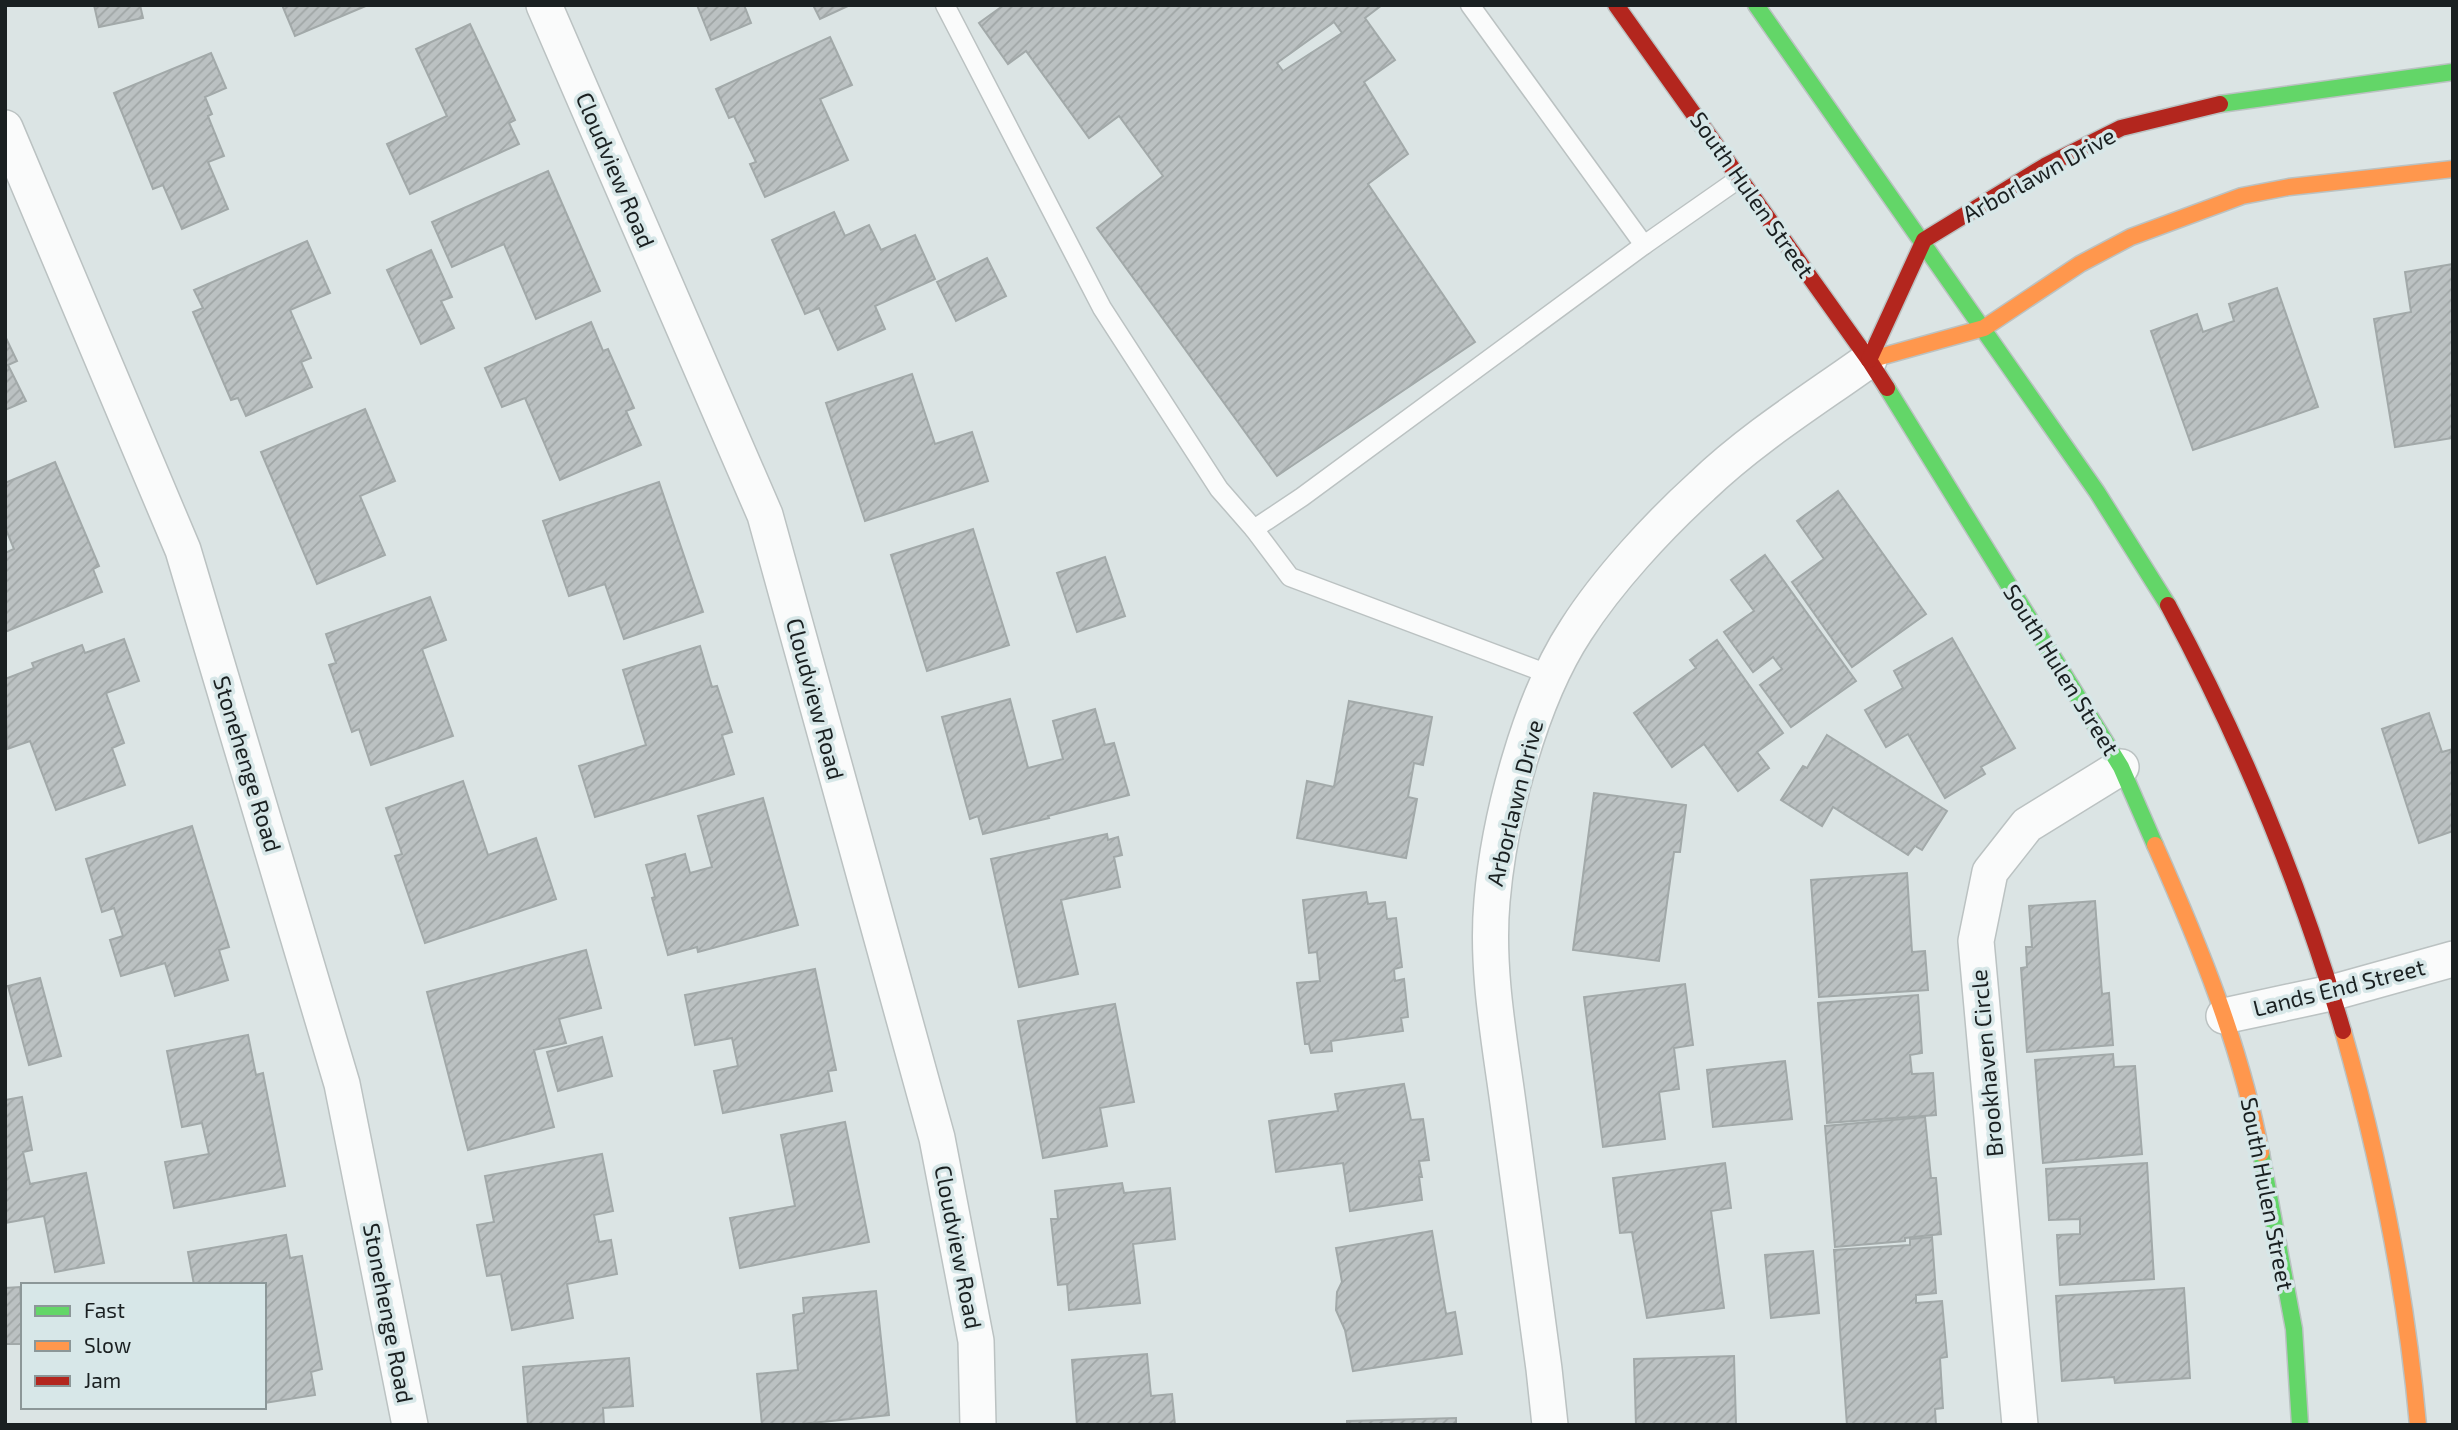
<svg xmlns="http://www.w3.org/2000/svg" width="2458" height="1430" font-family="'Exo 2',sans-serif">
	<defs>
		<pattern id="building-hatch" width="6" height="6" patternUnits="userSpaceOnUse" patternTransform="scale(1.75)"><rect width="6" height="6" fill="#bbc1c2"/><path d="M-1 1l2-2M0 6l6-6M5 7l2-2" fill="none" stroke="#a0a6a6"/></pattern>
	</defs>
	<rect width="100%" height="100%" fill="#dbe4e4"/>
	<g fill="url(#building-hatch)" stroke="#a2a9a9" stroke-width="2" fill-rule="evenodd">
		<polygon points="94,5 140,5 143,18 99,27"/>
		<polygon points="282,5 368,5 295,36"/>
		<polygon points="697,5 744,5 751,23 711,40"/>
		<polygon points="813,5 850,5 820,19"/>
		<path d="M1004,5h378l-17,13 30,42 -31,22 44,72 -40,30 107,158 -198,134 -180,-248 66,-52 -44,-60 -30,22 -63,-87 -18,13 -29,-41zM1334,22l8,11 -59,38 -6,-8z"/>
		<polygon points="470,24 515,120 509,123 519,144 410,194 387,144 447,116 416,49"/>
		<polygon points="830,37 852,85 820,99 848,160 765,197 750,164 756,162 734,116 729,118 716,89"/>
		<polygon points="211,53 226,88 205,97 212,114 208,116 224,156 208,162 228,209 182,229 163,185 153,189 114,93"/>
		<polygon points="548,171 600,291 536,319 504,244 452,267 432,222"/>
		<polygon points="834,212 845,236 869,225 881,250 915,235 935,279 875,306 885,329 838,350 819,308 805,314 772,240"/>
		<polygon points="307,241 330,293 290,310 311,358 301,362 312,387 246,416 238,398 231,400 193,312 203,308 194,290"/>
		<polygon points="431,250 452,297 441,301 454,328 421,344 387,270"/>
		<polygon points="987,258 1006,296 956,321 937,282"/>
		<polygon points="2453,264 2453,438 2395,447 2374,319 2411,312 2405,272"/>
		<polygon points="2277,288 2318,407 2193,450 2151,331 2197,314 2203,332 2234,321 2229,304"/>
		<polygon points="591,322 603,351 608,349 634,408 626,411 641,445 560,480 525,398 502,407 485,368"/>
		<polygon points="5,336 17,361 8,365 26,401 5,410"/>
		<polygon points="912,374 935,444 972,432 988,481 865,521 826,403"/>
		<polygon points="365,409 395,481 360,496 385,555 317,584 261,452"/>
		<polygon points="55,462 99,566 93,569 102,592 5,632 5,553 14,549 5,527 5,483"/>
		<polygon points="659,482 703,612 624,639 605,584 569,596 543,521"/>
		<polygon points="1838,491 1926,614 1852,667 1792,582 1824,559 1797,521"/>
		<polygon points="973,529 1009,645 927,671 891,555"/>
		<polygon points="1765,555 1856,681 1791,727 1760,685 1782,669 1773,657 1753,672 1724,632 1754,611 1731,580"/>
		<polygon points="1105,557 1125,616 1077,632 1057,573"/>
		<polygon points="430,597 446,640 422,649 453,736 371,765 359,729 352,732 329,665 336,663 326,634"/>
		<polygon points="1952,638 2015,748 1981,767 1985,774 1945,798 1908,734 1886,747 1865,710 1903,688 1894,671"/>
		<polygon points="124,639 139,681 106,693 124,743 112,748 125,785 56,810 30,741 7,749 5,679 34,668 32,663 82,645 85,653"/>
		<polygon points="1717,640 1783,733 1757,752 1769,768 1738,791 1704,744 1672,767 1634,713 1696,668 1690,660"/>
		<polygon points="700,646 712,687 717,686 732,732 722,735 734,774 595,817 579,766 646,745 623,670"/>
		<polygon points="1010,699 1028,768 1063,759 1053,721 1095,709 1105,745 1114,743 1129,795 1048,816 1049,818 983,834 978,816 970,819 942,717"/>
		<polygon points="1349,701 1432,717 1423,765 1414,763 1408,797 1417,799 1406,858 1297,838 1307,781 1334,787"/>
		<polygon points="2429,713 2442,752 2453,749 2453,831 2419,843 2382,729"/>
		<polygon points="1827,735 1947,811 1922,850 1915,846 1908,855 1833,807 1822,826 1781,800 1803,766 1807,768"/>
		<polygon points="463,781 488,855 536,838 556,899 425,943 395,856 402,854 386,808"/>
		<polygon points="1594,793 1686,805 1680,852 1674,852 1659,961 1573,950"/>
		<polygon points="763,798 798,925 698,952 697,947 668,955 652,898 655,897 646,865 685,854 690,873 712,867 698,816"/>
		<polygon points="192,826 229,947 219,950 228,980 175,996 165,963 121,976 110,940 123,936 114,908 102,912 86,859"/>
		<polygon points="1107,834 1108,840 1118,837 1122,855 1114,857 1120,887 1061,900 1078,974 1019,987 991,859"/>
		<polygon points="1907,873 1912,952 1925,951 1928,990 1819,997 1811,880"/>
		<polygon points="1366,892 1368,904 1385,902 1387,919 1396,918 1402,967 1394,969 1395,981 1404,979 1408,1017 1401,1018 1403,1031 1331,1041 1332,1051 1311,1053 1309,1044 1305,1044 1297,983 1320,981 1317,952 1309,953 1303,900"/>
		<polygon points="2095,901 2102,994 2109,993 2113,1045 2027,1052 2021,968 2027,967 2026,947 2032,947 2029,906"/>
		<polygon points="586,950 601,1008 559,1019 566,1043 534,1050 554,1127 468,1150 427,992"/>
		<polygon points="815,969 836,1070 828,1071 832,1091 723,1113 714,1071 738,1066 732,1038 695,1045 685,995"/>
		<polygon points="40,978 61,1056 29,1065 8,986"/>
		<polygon points="1685,984 1693,1045 1674,1048 1679,1089 1659,1092 1665,1139 1603,1147 1584,997"/>
		<polygon points="1918,995 1922,1053 1910,1055 1912,1074 1933,1073 1936,1115 1827,1123 1818,1003"/>
		<polygon points="1115,1004 1134,1102 1100,1108 1107,1146 1043,1158 1018,1021"/>
		<polygon points="248,1035 256,1075 263,1073 285,1186 174,1208 165,1162 209,1154 202,1123 182,1127 167,1051"/>
		<polygon points="602,1037 612,1076 558,1091 547,1052"/>
		<polygon points="2113,1054 2114,1067 2135,1066 2142,1154 2043,1163 2035,1060"/>
		<polygon points="1785,1061 1792,1119 1713,1127 1707,1070"/>
		<polygon points="1404,1084 1411,1120 1423,1119 1429,1160 1419,1161 1422,1177 1419,1177 1422,1200 1350,1211 1343,1163 1276,1172 1269,1121 1338,1111 1335,1094"/>
		<polygon points="22,1097 32,1150 23,1152 30,1184 86,1173 104,1263 55,1272 44,1216 5,1223 5,1100"/>
		<polygon points="1925,1117 1931,1178 1936,1178 1941,1234 1905,1238 1905,1241 1835,1247 1825,1126"/>
		<polygon points="845,1122 869,1242 740,1268 730,1218 795,1206 781,1135"/>
		<polygon points="602,1154 613,1211 594,1215 599,1242 611,1240 617,1274 567,1284 573,1318 512,1330 501,1274 487,1276 477,1225 494,1222 485,1176"/>
		<polygon points="1725,1163 1731,1208 1711,1211 1724,1308 1647,1318 1632,1232 1620,1233 1613,1178"/>
		<polygon points="2147,1163 2154,1279 2060,1285 2057,1235 2080,1234 2080,1219 2049,1220 2046,1169"/>
		<polygon points="1122,1183 1124,1193 1170,1188 1175,1239 1133,1244 1140,1303 1069,1310 1067,1284 1058,1285 1051,1219 1058,1219 1055,1191"/>
		<polygon points="1432,1231 1446,1314 1455,1312 1462,1354 1353,1371 1345,1330 1336,1310 1337,1292 1342,1282 1336,1248"/>
		<polygon points="286,1235 290,1258 302,1256 322,1369 311,1372 315,1395 264,1403 264,1285 194,1285 188,1252"/>
		<polygon points="1932,1237 1936,1293 1916,1295 1916,1303 1942,1301 1947,1357 1940,1358 1943,1408 1935,1409 1936,1425 1847,1425 1834,1250 1910,1245 1910,1239"/>
		<polygon points="1813,1251 1819,1313 1771,1318 1765,1255"/>
		<polygon points="20,1287 23,1344 5,1344 5,1288"/>
		<polygon points="2184,1288 2190,1378 2115,1383 2114,1377 2062,1381 2056,1296"/>
		<polygon points="876,1291 889,1415 792,1425 762,1425 757,1374 798,1370 793,1315 804,1313 803,1298"/>
		<polygon points="1147,1354 1151,1396 1172,1394 1175,1425 1077,1425 1072,1360"/>
		<polygon points="1734,1356 1736,1425 1636,1425 1634,1359"/>
		<polygon points="629,1358 633,1406 603,1408 604,1425 528,1425 523,1367"/>
		<polygon points="1456,1418 1456,1425 1347,1425 1347,1421"/>
	</g>
	<g fill="none" stroke-linecap="round" stroke-linejoin="round">
		<defs>
			<g id="lane">
				<polyline points="945,5 1102,308 1219,489 1254,529 1302,497 1644,245 1740,178"/>
				<polyline points="1470,5 1644,245"/>
				<polyline points="1254,529 1290,577 1551,675"/>
			</g>
			<g id="street">
				<polyline points="544,5 765,515 937,1138 976,1341 978,1425"/>
				<polyline points="5,128 183,550 342,1084 410,1425"/>
				<polyline points="2224,1016 2331,993 2453,959"/>
				<path d="M1550,1425l-6,-56c-12,-89 -24,-177 -36,-266 -9,-66 -22,-135 -16,-202 7,-83 38,-201 84,-271 32,-50 82,-104 126,-144 50,-48 111,-86 167,-126"/>
				<polyline points="2020,1425 1976,941 1990,872 2027,825 2121,767"/>
			</g>
			<g id="fast">
				<polyline points="1756,5 2097,492 2168,605"/>
				<polyline points="2220,104 2453,72"/>
				<polyline points="1887,388 2121,767 2155,845"/>
				<polyline points="2261,1153 2294,1329 2300,1425"/>
			</g>
			<g id="slow">
				<polyline points="1869,360 1984,328 2080,264 2131,237 2242,196 2289,187 2453,169"/>
				<path d="M2155,845c44,99 86,201 106,308"/>
				<path d="M2343,1031c37,130 63,260 75,394"/>
			</g>
			<g id="jam">
				<polyline points="1616,5 1869,360 1887,388"/>
				<polyline points="1869,360 1924,240 2045,166 2121,128 2220,104"/>
				<path d="M2168,605c73,136 132,278 175,426"/>
			</g>
		</defs>
		<use href="#lane" stroke="#bbc2c2" stroke-width="21"/>
		<use href="#street" stroke="#bbc2c2" stroke-width="38"/>
		<use href="#fast" stroke="#bbc2c2" stroke-width="19"/>
		<use href="#slow" stroke="#bbc2c2" stroke-width="19"/>
		<use href="#jam" stroke="#bbc2c2" stroke-width="19"/>
		<use href="#lane" stroke="#fafbfb" stroke-width="18"/>
		<use href="#street" stroke="#fafbfb" stroke-width="35"/>
		<use href="#fast" stroke="#63d668" stroke-width="16"/>
		<use href="#slow" stroke="#ff974d" stroke-width="16"/>
		<use href="#jam" stroke="#b3261e" stroke-width="16"/>
	</g>
	<g text-anchor="middle" stroke-width="7" stroke-linejoin="round" paint-order="stroke">
		<g font-size="23" fill="#1a2021" stroke="#d7e7e8">
			<text transform="translate(615 170) rotate(67)" y="8">Cloudview Road</text>
			<text transform="translate(2039 175) rotate(-29)" y="8">Arborlawn Drive</text>
			<text transform="translate(1752 195) rotate(55)" y="8">South Hulen Street</text>
			<text transform="translate(2061 670) rotate(58)" y="8">South Hulen Street</text>
			<text transform="translate(815 699) rotate(75)" y="8">Cloudview Road</text>
			<text transform="translate(247 764) rotate(73)" y="8">Stonehenge Road</text>
			<text transform="translate(1515 803) rotate(-76)" y="8">Arborlawn Drive</text>
			<text transform="translate(2339 988) rotate(-14)" y="8">Lands End Street</text>
			<text transform="translate(1987 1063) rotate(-95)" y="8">Brookhaven Circle</text>
			<text transform="translate(2267 1194) rotate(79)" y="8">South Hulen Street</text>
			<text transform="translate(958 1247) rotate(79)" y="8">Cloudview Road</text>
			<text transform="translate(388 1313) rotate(79)" y="8">Stonehenge Road</text>
		</g>
	</g>
	<rect width="2458" height="1430" fill="none" stroke="#1a2021" stroke-width="14"/>
	<rect x="21" y="1283" width="245" height="126" fill="#d7e7e8" stroke="#8b9798" stroke-width="2"/>
	<rect x="35" y="1306" width="35" height="10" fill="#63d668" stroke="#8b9798" stroke-width="2"/>
	<text x="84" y="1318" font-size="21" fill="#1a2021">Fast</text>
	<rect x="35" y="1341" width="35" height="10" fill="#ff974d" stroke="#8b9798" stroke-width="2"/>
	<text x="84" y="1353" font-size="21" fill="#1a2021">Slow</text>
	<rect x="35" y="1376" width="35" height="10" fill="#b3261e" stroke="#8b9798" stroke-width="2"/>
	<text x="84" y="1388" font-size="21" fill="#1a2021">Jam</text>
</svg>
